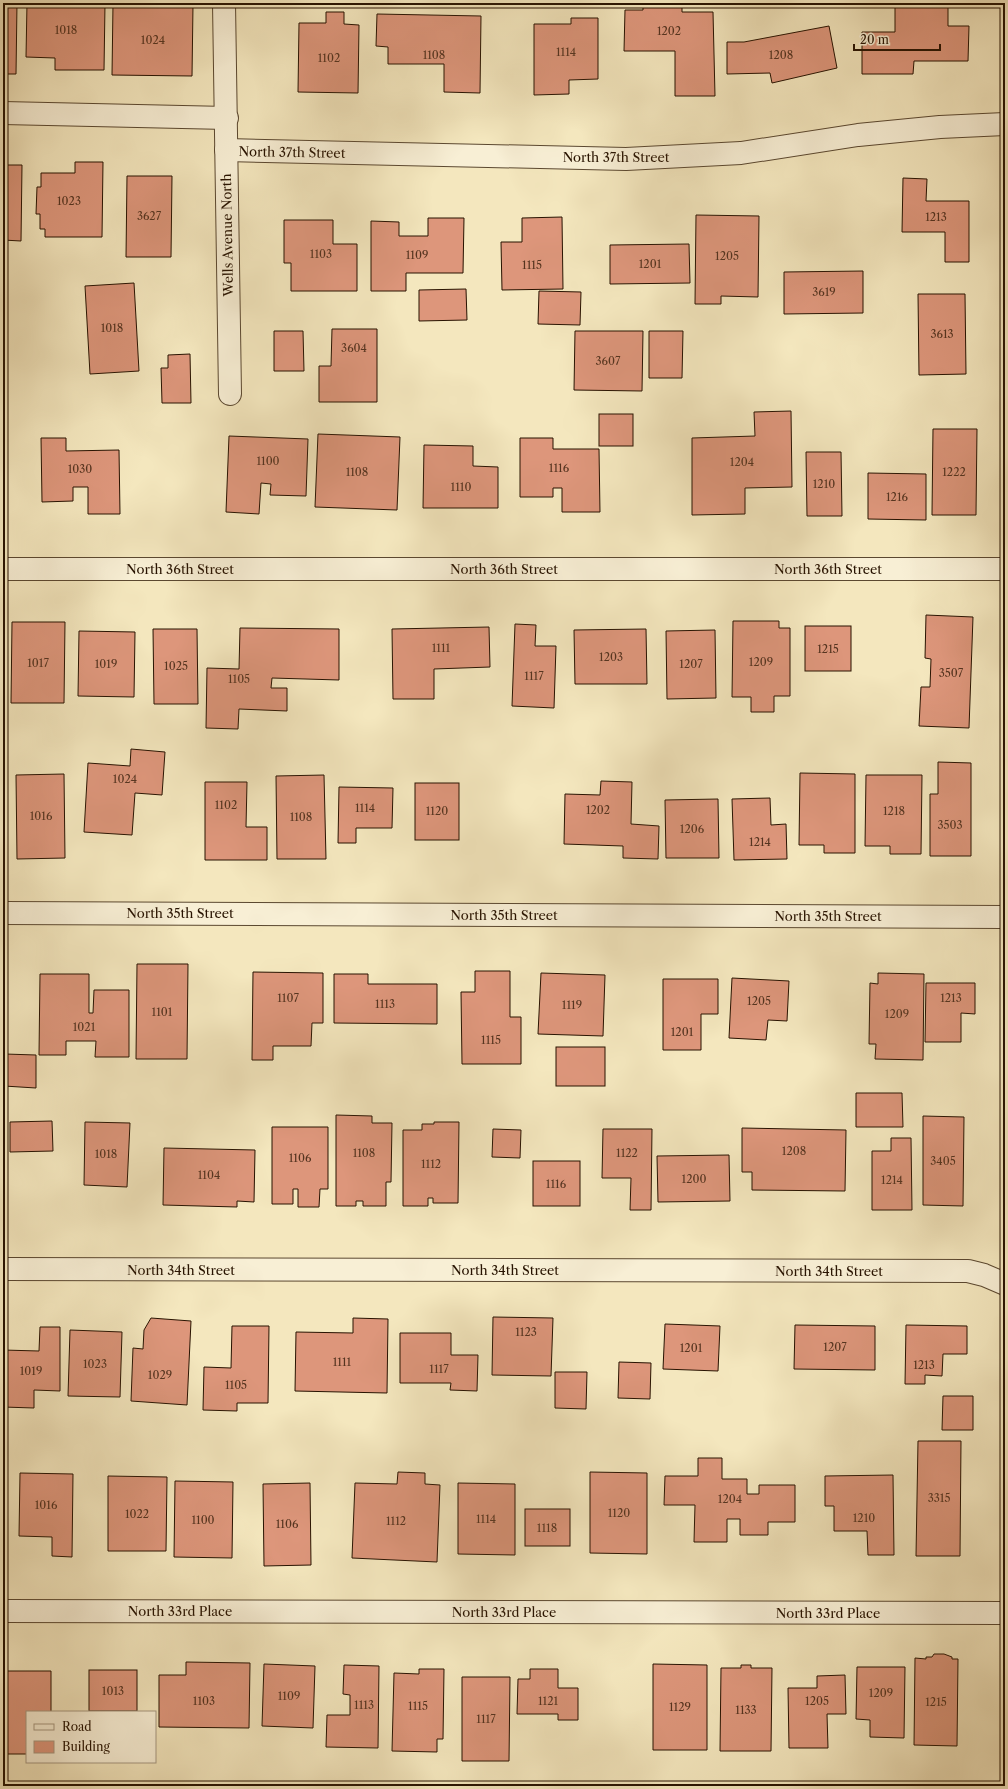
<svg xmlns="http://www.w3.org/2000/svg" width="1008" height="1789" font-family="'Libre Caslon Text',serif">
	<rect width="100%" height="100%" fill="#f4e7be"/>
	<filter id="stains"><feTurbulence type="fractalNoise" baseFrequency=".005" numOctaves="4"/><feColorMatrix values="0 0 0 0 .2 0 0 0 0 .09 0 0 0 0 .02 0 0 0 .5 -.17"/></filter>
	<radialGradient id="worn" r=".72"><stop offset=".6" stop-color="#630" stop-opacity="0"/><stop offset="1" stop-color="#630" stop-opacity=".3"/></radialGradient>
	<g fill="#dd967b" stroke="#281301">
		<polygon points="3,3 17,3 16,74 3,74"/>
		<polygon points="27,3 105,4 104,70 55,70 55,58 26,57"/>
		<polygon points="643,3 682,3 682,12 713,12 715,96 675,96 675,51 624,51 625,10 643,10"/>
		<polygon points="895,3 948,3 948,26 969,26 968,61 914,61 913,74 862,74 862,32 895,32"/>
		<polygon points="113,4 193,5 192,76 112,75"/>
		<polygon points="326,12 344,12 344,24 359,25 358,93 298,92 299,23 326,23"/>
		<polygon points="377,14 481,16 480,93 444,92 444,64 388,64 388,47 376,46"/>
		<polygon points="571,18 598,18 598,79 569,80 569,94 534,95 534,24 571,24"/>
		<polygon points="829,26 837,68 772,83 770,73 727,74 727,42 744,42"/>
		<polygon points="75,162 103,162 102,237 45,237 45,229 40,229 40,214 36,214 37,187 41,187 41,173 75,173"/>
		<polygon points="3,165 22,165 21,241 3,240"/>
		<polygon points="127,176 172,176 171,257 126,257"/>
		<polygon points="903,178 927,179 926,201 969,201 969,262 945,262 945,232 902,232"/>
		<polygon points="696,215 759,216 758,297 721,296 721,304 695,304"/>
		<polygon points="562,217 563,289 502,290 501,242 522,242 522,218"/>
		<polygon points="428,218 464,218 463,273 406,273 406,291 371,291 371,221 399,222 399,236 428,236"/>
		<polygon points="284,220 333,220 333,244 357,244 357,291 291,291 291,263 284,263"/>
		<polygon points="689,244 690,283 610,284 610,245"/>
		<polygon points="863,271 863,313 784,314 784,272"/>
		<polygon points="134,283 139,371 90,374 85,286"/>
		<polygon points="466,289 467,320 419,321 419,290"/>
		<polygon points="539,291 581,292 580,325 538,324"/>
		<polygon points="918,294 965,294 966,374 919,375"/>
		<polygon points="332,329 377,329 377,402 319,402 319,366 331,366"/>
		<polygon points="274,331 303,331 304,371 274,371"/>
		<polygon points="575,331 643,331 642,391 574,390"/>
		<polygon points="649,331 683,331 682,378 649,378"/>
		<polygon points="190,354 191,403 162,403 161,368 168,368 168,355"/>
		<polygon points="791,411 792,487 745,488 745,514 692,515 692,438 755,436 754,412"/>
		<rect x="599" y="414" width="34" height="32"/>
		<polygon points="933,429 977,429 976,515 932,515"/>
		<polygon points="318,434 400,437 397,510 315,507"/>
		<polygon points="229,436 308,439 306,496 270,495 271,484 261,483 259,514 226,512"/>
		<polygon points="41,438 66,438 66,451 119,450 120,514 88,514 88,487 73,487 73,501 42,502"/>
		<polygon points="520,438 553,438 553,449 599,449 600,512 562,512 562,488 553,488 553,497 520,497"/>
		<polygon points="424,445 473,446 473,466 498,467 498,508 423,508"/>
		<polygon points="806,452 841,452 842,516 807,516"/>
		<polygon points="3,469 4,469 3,494"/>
		<polygon points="868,473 926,474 926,520 868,519"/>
		<polygon points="926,615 973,617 969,728 919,726 921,687 930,687 931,659 925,658"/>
		<polygon points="733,621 779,621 779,628 790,628 790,696 774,696 774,712 751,712 751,697 732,697"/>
		<polygon points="12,622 65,622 64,703 11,703"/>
		<polygon points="515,624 536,625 535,646 556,646 554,708 512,706"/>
		<rect x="805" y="626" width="46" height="45"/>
		<polygon points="489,627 490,667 434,669 434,699 393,699 392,629"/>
		<polygon points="240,628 339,629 339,680 272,678 271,688 287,688 287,711 239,709 238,729 206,728 207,668 239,669"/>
		<polygon points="153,629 197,629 198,704 154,704"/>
		<polygon points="646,629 647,684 575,684 574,630"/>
		<polygon points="715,630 716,698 667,699 666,631"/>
		<polygon points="79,631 135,632 134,697 78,696"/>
		<polygon points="131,749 165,752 162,795 135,793 132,835 84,832 88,763 130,766"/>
		<polygon points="938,762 971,763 971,856 930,856 930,794 938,794"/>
		<polygon points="800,773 855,774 855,853 824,853 824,845 799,845"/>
		<polygon points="64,774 65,858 17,859 16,775"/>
		<polygon points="324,775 326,859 277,859 276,776"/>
		<polygon points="866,775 922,775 921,854 890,854 890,846 865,846"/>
		<polygon points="601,781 632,782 631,824 659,826 658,859 623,858 623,846 564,844 565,794 600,795"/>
		<polygon points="205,782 247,782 246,827 267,827 267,860 205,860"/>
		<rect x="415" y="783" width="44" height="57"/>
		<polygon points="339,787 393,788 392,828 356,828 356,843 338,843"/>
		<polygon points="770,798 771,825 786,824 787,859 734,860 732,799"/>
		<polygon points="718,799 719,858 666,858 665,800"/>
		<polygon points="3,805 4,865 3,865"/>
		<polygon points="137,964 188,964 187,1059 136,1059"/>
		<polygon points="475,971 510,971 510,1017 521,1017 521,1064 462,1064 461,992 475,992"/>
		<polygon points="253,972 323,973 323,1023 312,1023 311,1046 273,1046 273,1060 252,1060"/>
		<polygon points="541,973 605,975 603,1036 538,1034"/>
		<polygon points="878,973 924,974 923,1060 875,1059 876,1044 869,1044 870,983 878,984"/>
		<polygon points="40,974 89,974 89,1013 93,1013 94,990 129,990 129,1057 95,1057 96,1041 66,1041 66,1055 39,1055"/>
		<polygon points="334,974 368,974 368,984 437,984 437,1024 334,1023"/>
		<polygon points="732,978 789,981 787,1021 768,1020 766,1040 729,1038"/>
		<polygon points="663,979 718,979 718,1014 701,1014 701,1050 663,1050"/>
		<polygon points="926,983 975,983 975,1014 961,1013 961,1042 925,1042"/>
		<rect x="556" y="1047" width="49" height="39"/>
		<polygon points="5,1054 36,1055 36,1088 4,1086"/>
		<polygon points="856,1093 902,1093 903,1127 856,1127"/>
		<polygon points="336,1115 372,1116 372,1123 392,1123 391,1182 386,1182 386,1206 363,1206 363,1201 356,1201 356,1206 336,1206"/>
		<polygon points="923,1116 964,1117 963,1206 923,1205"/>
		<polygon points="52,1121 53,1151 10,1152 10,1122"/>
		<polygon points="85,1122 130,1123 127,1187 84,1185"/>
		<polygon points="434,1122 459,1122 458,1203 433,1203 433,1198 428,1198 428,1206 403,1206 403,1130 422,1130 422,1124 434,1124"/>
		<polygon points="272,1127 328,1127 328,1189 320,1189 319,1207 298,1207 298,1189 293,1189 293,1204 272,1204"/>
		<polygon points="742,1128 846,1130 845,1191 752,1190 752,1172 742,1172"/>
		<polygon points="493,1129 521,1130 520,1158 492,1157"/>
		<polygon points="603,1129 652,1129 651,1210 630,1210 631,1178 602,1178"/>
		<polygon points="891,1138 911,1138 912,1210 872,1210 872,1151 891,1151"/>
		<polygon points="164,1148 255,1150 254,1202 237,1201 237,1207 163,1205"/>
		<polygon points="729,1155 730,1201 658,1202 657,1156"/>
		<rect x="533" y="1161" width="47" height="45"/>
		<polygon points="493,1317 553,1318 551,1376 492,1375"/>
		<polygon points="151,1318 191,1321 187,1405 131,1401 133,1348 143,1349 144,1330"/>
		<polygon points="353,1318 388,1319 387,1393 295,1391 296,1332 353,1333"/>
		<polygon points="665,1324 720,1326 718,1371 663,1369"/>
		<polygon points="795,1325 875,1326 875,1370 794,1369"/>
		<polygon points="906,1325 967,1326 967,1354 943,1354 942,1376 925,1375 925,1384 905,1384"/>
		<polygon points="232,1326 269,1326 268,1403 237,1403 237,1411 203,1410 204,1367 231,1368"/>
		<polygon points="40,1327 60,1327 60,1391 34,1390 34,1408 3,1407 3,1350 39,1351"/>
		<polygon points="70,1330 122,1332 120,1397 68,1396"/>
		<polygon points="400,1333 451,1333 451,1355 478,1355 477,1391 450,1390 451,1383 400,1383"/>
		<polygon points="619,1362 651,1363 650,1399 618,1398"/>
		<polygon points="555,1372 587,1372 586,1409 555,1408"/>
		<polygon points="943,1396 973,1396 973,1430 942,1430"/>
		<polygon points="918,1441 961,1441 960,1556 916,1556"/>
		<polygon points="698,1458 722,1458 722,1479 747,1479 747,1494 759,1494 759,1485 795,1485 795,1522 768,1522 768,1535 740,1535 740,1519 727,1519 727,1542 694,1542 695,1505 664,1505 665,1476 698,1476"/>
		<polygon points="398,1472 425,1473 425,1484 440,1485 437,1562 352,1558 355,1483 397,1484"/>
		<polygon points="590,1472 647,1473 647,1554 590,1553"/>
		<polygon points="20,1473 73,1474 72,1557 52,1556 52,1537 19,1536"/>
		<polygon points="893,1475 894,1555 868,1555 867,1531 834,1531 834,1506 825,1506 825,1476"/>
		<polygon points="108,1476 167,1477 166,1551 108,1551"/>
		<polygon points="175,1481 233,1482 232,1558 174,1557"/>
		<polygon points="310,1483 311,1565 264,1566 263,1484"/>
		<polygon points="458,1483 515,1484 515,1555 458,1554"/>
		<rect x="525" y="1509" width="45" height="37"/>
		<polygon points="934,1654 944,1654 952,1657 952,1659 958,1659 957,1746 914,1745 915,1658 926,1659 926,1657 932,1657"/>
		<polygon points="186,1662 250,1663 249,1728 159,1727 159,1675 186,1675"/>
		<polygon points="264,1664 315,1666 313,1728 262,1726"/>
		<polygon points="653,1664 707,1665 707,1750 653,1750"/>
		<polygon points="344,1665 379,1666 378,1748 326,1747 327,1715 350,1715 350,1695 343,1694"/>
		<polygon points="741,1665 751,1665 751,1668 772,1668 771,1751 720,1751 721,1668 741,1668"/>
		<polygon points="857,1667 905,1667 904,1738 870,1737 870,1720 856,1719"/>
		<polygon points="419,1669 444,1669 443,1739 437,1739 437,1752 392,1751 394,1673 419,1674"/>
		<polygon points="530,1669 558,1669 558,1688 578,1688 578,1720 558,1720 558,1714 517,1714 518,1679 530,1679"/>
		<rect x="89" y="1670" width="48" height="41"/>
		<polygon points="3,1671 51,1671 51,1712 27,1712 27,1754 3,1754"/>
		<polygon points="845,1675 846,1714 827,1714 828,1748 789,1748 788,1688 817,1688 817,1676"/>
		<polygon points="462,1677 510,1677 509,1761 462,1761"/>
	</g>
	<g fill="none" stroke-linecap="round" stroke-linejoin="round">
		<defs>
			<g id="minor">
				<polyline points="224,3 230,394"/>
				<polyline points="3,113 227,118"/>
				<polyline points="226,150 626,159 741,153 858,135 940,127 1005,124"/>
				<polyline points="3,569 1005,569"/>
				<polyline points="3,913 1005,917"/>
				<polyline points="3,1269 968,1271 984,1275 1005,1284"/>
				<polyline points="3,1611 1005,1613"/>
			</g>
		</defs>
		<use href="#minor" stroke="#5b4830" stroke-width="24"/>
		<use href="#minor" stroke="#f8efd5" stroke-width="22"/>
	</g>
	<g text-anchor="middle" stroke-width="3" stroke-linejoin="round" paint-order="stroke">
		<g font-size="11" fill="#553420">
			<text x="66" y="34">1018</text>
			<text x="669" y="35">1202</text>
			<text x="153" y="44">1024</text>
			<text x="566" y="56">1114</text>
			<text x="434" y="59">1108</text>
			<text x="781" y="59">1208</text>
			<text x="329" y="62">1102</text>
			<text x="69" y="205">1023</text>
			<text x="149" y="220">3627</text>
			<text x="936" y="221">1213</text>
			<text x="321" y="258">1103</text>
			<text x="417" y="259">1109</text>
			<text x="727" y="260">1205</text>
			<text x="650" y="268">1201</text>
			<text x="532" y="269">1115</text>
			<text x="824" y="296">3619</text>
			<text x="112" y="332">1018</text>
			<text x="942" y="338">3613</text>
			<text x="354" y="352">3604</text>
			<text x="608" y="365">3607</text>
			<text x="268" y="465">1100</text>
			<text x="742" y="466">1204</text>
			<text x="559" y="472">1116</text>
			<text x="80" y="473">1030</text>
			<text x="357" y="476">1108</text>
			<text x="954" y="476">1222</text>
			<text x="824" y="488">1210</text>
			<text x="461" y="491">1110</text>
			<text x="897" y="501">1216</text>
			<text x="441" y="652">1111</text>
			<text x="828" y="653">1215</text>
			<text x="611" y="661">1203</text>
			<text x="761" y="666">1209</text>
			<text x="38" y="667">1017</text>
			<text x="106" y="668">1019</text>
			<text x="691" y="668">1207</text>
			<text x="176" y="670">1025</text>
			<text x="951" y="677">3507</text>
			<text x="534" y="680">1117</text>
			<text x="239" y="683">1105</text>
			<text x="125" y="783">1024</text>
			<text x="226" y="809">1102</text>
			<text x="365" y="812">1114</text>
			<text x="598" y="814">1202</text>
			<text x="437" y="815">1120</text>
			<text x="894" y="815">1218</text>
			<text x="41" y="820">1016</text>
			<text x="301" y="821">1108</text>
			<text x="950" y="829">3503</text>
			<text x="692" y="833">1206</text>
			<text x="760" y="846">1214</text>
			<text x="288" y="1002">1107</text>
			<text x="951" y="1002">1213</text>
			<text x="759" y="1005">1205</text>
			<text x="385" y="1008">1113</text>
			<text x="572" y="1009">1119</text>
			<text x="162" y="1016">1101</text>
			<text x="897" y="1018">1209</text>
			<text x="84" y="1031">1021</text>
			<text x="682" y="1036">1201</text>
			<text x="491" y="1044">1115</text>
			<text x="794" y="1155">1208</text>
			<text x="364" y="1157">1108</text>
			<text x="627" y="1157">1122</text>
			<text x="106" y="1158">1018</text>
			<text x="300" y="1162">1106</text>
			<text x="943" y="1165">3405</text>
			<text x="431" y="1168">1112</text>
			<text x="209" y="1179">1104</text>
			<text x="694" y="1183">1200</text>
			<text x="892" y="1184">1214</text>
			<text x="556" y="1188">1116</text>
			<text x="526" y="1336">1123</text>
			<text x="835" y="1351">1207</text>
			<text x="691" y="1352">1201</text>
			<text x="342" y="1366">1111</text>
			<text x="95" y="1368">1023</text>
			<text x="924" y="1369">1213</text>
			<text x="439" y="1373">1117</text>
			<text x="31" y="1375">1019</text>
			<text x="160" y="1379">1029</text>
			<text x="236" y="1389">1105</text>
			<text x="939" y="1502">3315</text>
			<text x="730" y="1503">1204</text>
			<text x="46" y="1509">1016</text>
			<text x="619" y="1517">1120</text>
			<text x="137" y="1518">1022</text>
			<text x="864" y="1522">1210</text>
			<text x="486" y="1523">1114</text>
			<text x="203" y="1524">1100</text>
			<text x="396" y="1525">1112</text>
			<text x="287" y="1528">1106</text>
			<text x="547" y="1532">1118</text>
			<text x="113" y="1695">1013</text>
			<text x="881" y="1697">1209</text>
			<text x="289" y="1700">1109</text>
			<text x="204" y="1705">1103</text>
			<text x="548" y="1705">1121</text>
			<text x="817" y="1705">1205</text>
			<text x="936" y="1706">1215</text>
			<text x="364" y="1709">1113</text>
			<text x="418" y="1710">1115</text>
			<text x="680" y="1711">1129</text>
			<text x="746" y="1714">1133</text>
			<text x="486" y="1723">1117</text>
		</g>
		<g font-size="13" fill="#281301" stroke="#f8efd5">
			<text transform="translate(292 152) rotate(1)" y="5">North 37th Street</text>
			<text x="616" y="162">North 37th Street</text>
			<text transform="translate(227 235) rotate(-91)" y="5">Wells Avenue North</text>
			<text x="180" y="574">North 36th Street</text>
			<text x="504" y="574">North 36th Street</text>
			<text x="828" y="574">North 36th Street</text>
			<text x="180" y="918">North 35th Street</text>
			<text x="504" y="920">North 35th Street</text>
			<text x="828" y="921">North 35th Street</text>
			<text x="181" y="1275">North 34th Street</text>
			<text x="505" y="1275">North 34th Street</text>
			<text x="829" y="1276">North 34th Street</text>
			<text x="180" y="1616">North 33rd Place</text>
			<text x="504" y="1617">North 33rd Place</text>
			<text x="828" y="1618">North 33rd Place</text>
		</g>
	</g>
	<rect width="1008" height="1789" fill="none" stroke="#f4e7be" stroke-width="16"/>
	<rect x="4" y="4" width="1000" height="1781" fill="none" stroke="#281301" stroke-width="2"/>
	<rect x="8" y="8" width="992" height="1773" fill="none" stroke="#281301"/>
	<rect x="26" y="1711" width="130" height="52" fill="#f8efd5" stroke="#a59780"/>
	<rect x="34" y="1724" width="20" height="6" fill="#f8efd5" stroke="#a59780"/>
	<text x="62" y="1731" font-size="12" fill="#281301">Road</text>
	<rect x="34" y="1741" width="20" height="12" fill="#dd967b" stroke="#a59780"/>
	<text x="62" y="1751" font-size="12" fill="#281301">Building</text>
	<path d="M854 44v6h86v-6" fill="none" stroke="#281301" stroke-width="2"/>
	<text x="860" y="44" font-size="12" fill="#281301" stroke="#f8efd5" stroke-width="3" paint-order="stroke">20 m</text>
	<rect width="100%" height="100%" filter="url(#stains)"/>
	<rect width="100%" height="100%" fill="url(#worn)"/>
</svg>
